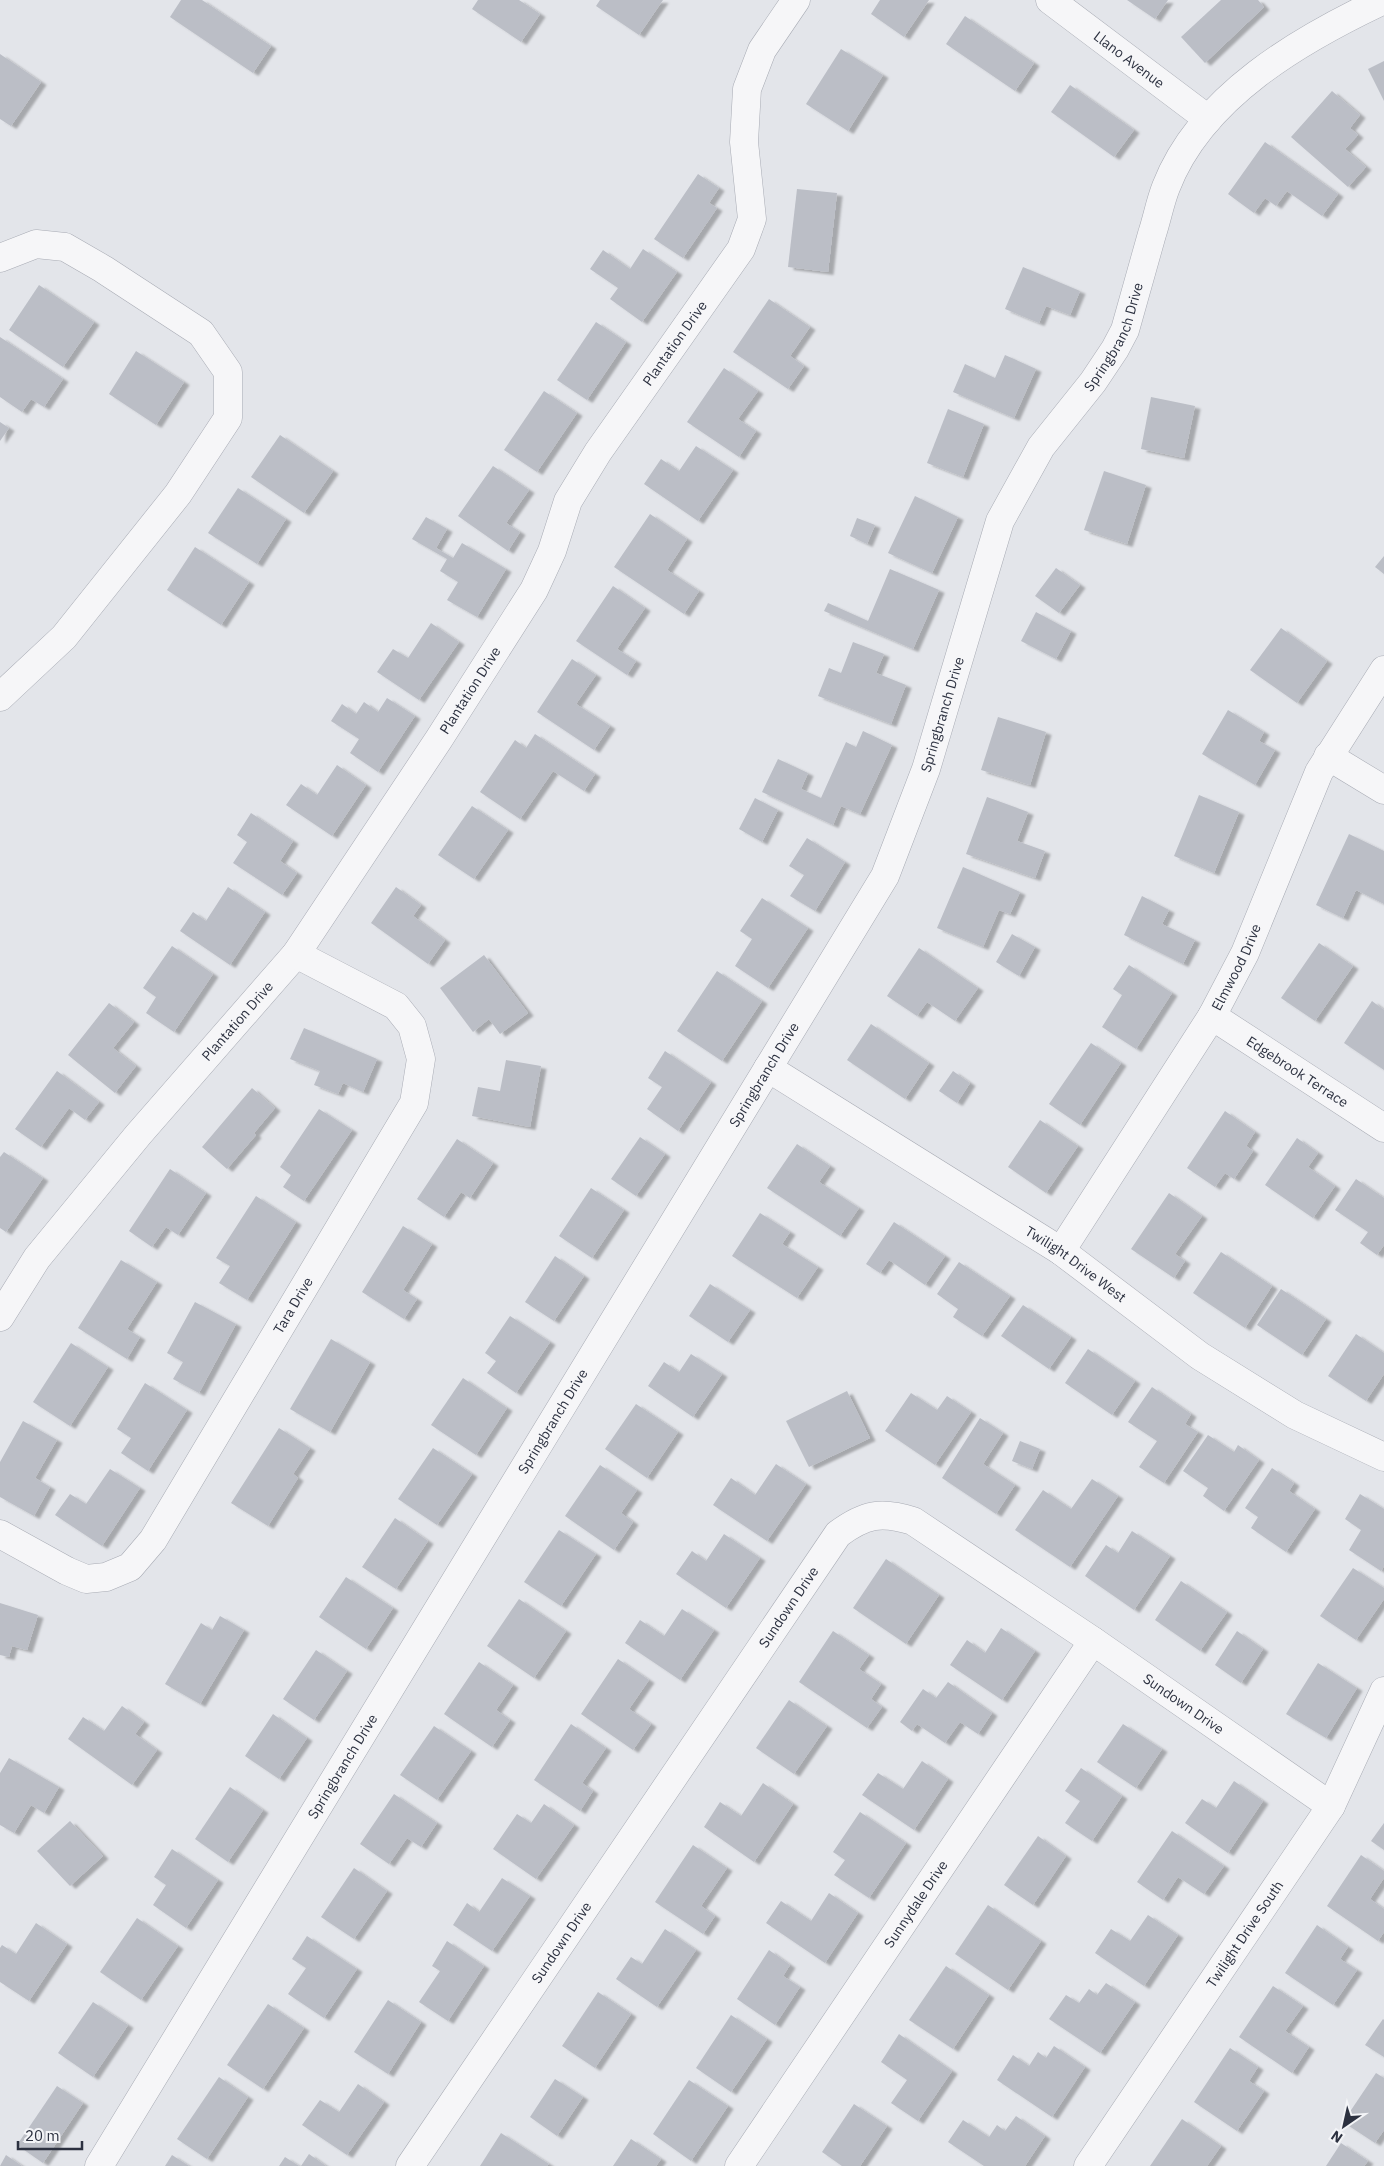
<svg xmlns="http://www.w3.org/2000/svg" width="1384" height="2166" font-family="'IBM Plex Sans',sans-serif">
	<defs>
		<filter id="shadow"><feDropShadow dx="5.5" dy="3" stdDeviation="1" flood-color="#0004"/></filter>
	</defs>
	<rect width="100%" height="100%" fill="#e3e5ea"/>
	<g fill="#bbbec6" filter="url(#shadow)">
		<polygon points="181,0 202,0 271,46 253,73 170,17"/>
		<polygon points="478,0 519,0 540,14 521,42 472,9"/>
		<polygon points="600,0 663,0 639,35 596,6"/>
		<polygon points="880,0 929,0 904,37 871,14"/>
		<polygon points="1127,0 1168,0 1155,19"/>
		<polygon points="1221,0 1258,0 1264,7 1205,63 1181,37"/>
		<polygon points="965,16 1034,63 1015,91 946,44"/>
		<polygon points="841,49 883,75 848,131 806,104"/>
		<polygon points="0,54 41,82 11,126 0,119"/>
		<polygon points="1384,61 1384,101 1368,69"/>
		<polygon points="1070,85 1134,130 1114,157 1051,112"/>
		<polygon points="1332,91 1360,115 1350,128 1358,135 1345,149 1366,167 1348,187 1291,137"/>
		<polygon points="1265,142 1338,194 1322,216 1287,191 1276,206 1265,198 1254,213 1228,194"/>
		<polygon points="698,174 719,188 709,203 717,208 683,258 654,239"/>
		<polygon points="797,189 837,193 828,272 788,267"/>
		<polygon points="643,249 677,272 642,322 610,299 618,288 590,269 603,250 630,269"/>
		<polygon points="1023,267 1080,291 1070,315 1046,306 1039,323 1005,309"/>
		<polygon points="39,285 94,322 63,367 9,330"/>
		<polygon points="769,299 810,327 790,356 804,366 788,389 733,352"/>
		<polygon points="596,322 626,342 587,400 557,380"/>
		<polygon points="0,337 63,379 44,407 31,399 22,412 0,397"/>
		<polygon points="136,351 184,382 156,425 109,394"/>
		<polygon points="1005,355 1036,369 1014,418 953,392 965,364 995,378"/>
		<polygon points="724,368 758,391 738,419 756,431 739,457 687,422"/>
		<polygon points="544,391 577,413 537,472 504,450"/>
		<polygon points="1151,397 1195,406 1184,458 1141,449"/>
		<polygon points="948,409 984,424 963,477 927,463"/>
		<polygon points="0,422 9,428 0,441"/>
		<polygon points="280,435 333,471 304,513 251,477"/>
		<polygon points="696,446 733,470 698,521 644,484 661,459 679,471"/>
		<polygon points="493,466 529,490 506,523 520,532 508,551 458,516"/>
		<polygon points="1104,471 1146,485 1127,544 1084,530"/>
		<polygon points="238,488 286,519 257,564 208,533"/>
		<polygon points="915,496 958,517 932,573 888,553"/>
		<polygon points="650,514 687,539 667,570 699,591 684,614 614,567"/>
		<polygon points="426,517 447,529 436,548 453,558 462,543 506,569 477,617 447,600 458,582 440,571 447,559 412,539"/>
		<polygon points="857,518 875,525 867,544 850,536"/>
		<polygon points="195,547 249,582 221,625 167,590"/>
		<polygon points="1384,556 1384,574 1375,567"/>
		<polygon points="1056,568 1080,585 1059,613 1035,596"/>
		<polygon points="890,569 939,590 913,649 824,611 828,603 868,621"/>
		<polygon points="613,586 645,608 617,649 636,661 627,675 576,641"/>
		<polygon points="1036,612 1071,631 1056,659 1021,641"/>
		<polygon points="431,623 459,642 419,700 377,672 393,649 408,658"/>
		<polygon points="1281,628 1327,661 1297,703 1250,670"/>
		<polygon points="853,642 884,654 876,673 906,685 891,724 818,696 829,668 841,673"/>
		<polygon points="572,659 596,675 576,704 610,726 594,750 537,712"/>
		<polygon points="387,698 415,716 378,772 350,753 359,739 331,721 342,704 356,714 364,702 378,712"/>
		<polygon points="1228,710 1264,732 1259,741 1275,750 1255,785 1202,754"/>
		<polygon points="998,717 1046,732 1030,785 981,770"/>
		<polygon points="863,731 892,745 860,814 841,806 833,825 762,792 778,759 808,773 801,789 821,798 846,742 856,747"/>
		<polygon points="535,734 595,774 584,791 553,771 520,819 480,792 515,740 526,748"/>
		<polygon points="337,765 366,785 332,836 286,805 301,784 317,795"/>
		<polygon points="1199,795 1239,812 1214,873 1174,856"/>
		<polygon points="987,797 1028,812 1017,841 1045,851 1035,878 966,854"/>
		<polygon points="755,798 778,810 762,842 739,829"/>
		<polygon points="472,806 508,830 474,879 438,855"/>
		<polygon points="251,813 293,841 280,861 297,873 282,895 233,863 247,842 237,835"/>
		<polygon points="1349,834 1384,851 1384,904 1356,890 1343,918 1316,905"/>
		<polygon points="807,838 845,862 815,911 790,896 804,875 789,866"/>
		<polygon points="963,867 1020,892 1010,914 999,910 983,947 937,928"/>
		<polygon points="228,887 265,912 230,965 180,931 193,912 206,921"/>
		<polygon points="396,887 421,905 413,916 445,940 428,964 371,923"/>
		<polygon points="1142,896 1169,910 1162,924 1195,940 1183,964 1124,935"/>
		<polygon points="762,898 808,928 768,988 735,966 752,939 740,931"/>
		<polygon points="1012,934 1035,947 1019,976 996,962"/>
		<polygon points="1319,943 1353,966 1315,1021 1281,998"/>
		<polygon points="172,946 213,974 174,1032 146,1013 156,997 143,988"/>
		<polygon points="919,948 978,988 955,1021 927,1002 917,1016 887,996"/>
		<polygon points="484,955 528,1013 500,1034 489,1019 473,1032 440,988"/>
		<polygon points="1129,965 1172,993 1136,1049 1102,1027 1122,995 1113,989"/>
		<polygon points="717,971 762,1001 722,1061 677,1031"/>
		<polygon points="1372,1001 1384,1010 1384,1070 1344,1043"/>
		<polygon points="109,1003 134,1022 113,1048 136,1066 115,1093 68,1055"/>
		<polygon points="871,1024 929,1063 905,1099 847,1060"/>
		<polygon points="304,1028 377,1059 363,1092 343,1083 338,1094 314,1085 320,1071 290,1059"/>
		<polygon points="1091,1043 1121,1063 1080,1125 1049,1104"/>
		<polygon points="665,1051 711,1082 678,1131 647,1109 662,1087 648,1078"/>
		<polygon points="506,1060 541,1066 530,1127 472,1116 478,1087 500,1091"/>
		<polygon points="57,1071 99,1102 85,1120 69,1108 41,1147 15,1129"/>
		<polygon points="953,1071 970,1083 957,1103 939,1091"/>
		<polygon points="252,1088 275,1108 254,1133 256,1135 227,1169 202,1147"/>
		<polygon points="319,1109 352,1130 304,1201 283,1187 291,1175 280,1167"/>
		<polygon points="1225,1111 1255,1132 1246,1146 1253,1151 1234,1179 1225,1173 1215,1187 1187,1168"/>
		<polygon points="1040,1120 1078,1146 1046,1193 1008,1167"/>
		<polygon points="640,1137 665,1154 636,1196 611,1179"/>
		<polygon points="1297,1138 1318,1153 1308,1167 1335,1186 1313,1218 1265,1185"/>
		<polygon points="457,1139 493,1163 470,1198 461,1192 444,1217 417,1199"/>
		<polygon points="797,1144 830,1166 819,1182 859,1208 840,1236 767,1188"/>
		<polygon points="4,1152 43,1178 6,1232 0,1228 0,1157"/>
		<polygon points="170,1169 206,1193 178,1235 166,1227 152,1247 129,1231"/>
		<polygon points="1356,1179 1384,1198 1384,1245 1377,1255 1360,1243 1368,1232 1335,1210"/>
		<polygon points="591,1188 624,1210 592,1258 559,1236"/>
		<polygon points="1169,1193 1202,1216 1175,1254 1185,1261 1174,1278 1131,1249"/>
		<polygon points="256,1196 296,1222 247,1300 219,1283 230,1266 216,1258"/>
		<polygon points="760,1213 790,1232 782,1244 818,1267 797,1298 732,1256"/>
		<polygon points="894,1222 945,1256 925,1285 889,1260 880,1273 866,1264"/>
		<polygon points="403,1226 432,1244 403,1290 417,1299 404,1319 362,1292"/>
		<polygon points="1221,1252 1272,1286 1245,1328 1193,1293"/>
		<polygon points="555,1256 584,1276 554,1321 525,1302"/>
		<polygon points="121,1260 157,1282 127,1329 140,1337 127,1359 78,1328"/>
		<polygon points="959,1262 1010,1296 982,1336 953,1317 958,1309 937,1294"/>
		<polygon points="710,1284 750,1310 728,1342 689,1316"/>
		<polygon points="1281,1289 1326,1319 1302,1355 1257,1325"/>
		<polygon points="195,1302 236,1324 199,1393 173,1379 183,1362 167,1353"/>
		<polygon points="1023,1305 1071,1337 1049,1369 1001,1336"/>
		<polygon points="510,1316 550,1342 516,1393 487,1373 496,1361 485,1353"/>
		<polygon points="1356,1334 1384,1353 1384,1374 1366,1401 1328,1376"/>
		<polygon points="331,1339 370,1362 330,1432 290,1409"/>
		<polygon points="71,1343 108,1367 70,1426 33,1402"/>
		<polygon points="1088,1349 1135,1381 1112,1415 1065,1383"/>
		<polygon points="691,1354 722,1374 693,1417 648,1386 664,1362 679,1372"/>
		<polygon points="463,1378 507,1408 476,1455 431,1425"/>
		<polygon points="145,1383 187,1410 148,1471 121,1453 131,1438 117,1429"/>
		<polygon points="1152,1387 1191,1414 1185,1424 1198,1432 1164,1483 1139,1467 1157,1441 1128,1422"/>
		<polygon points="847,1391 870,1438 809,1467 786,1421"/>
		<polygon points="911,1393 937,1410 947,1396 971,1412 935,1465 885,1431"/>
		<polygon points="636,1404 678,1432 647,1478 605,1449"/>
		<polygon points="980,1418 1003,1433 983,1464 1015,1485 996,1514 942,1478"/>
		<polygon points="23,1421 57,1440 35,1478 50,1487 34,1516 0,1497 0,1462"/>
		<polygon points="279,1428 310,1448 293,1474 298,1478 268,1526 231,1503"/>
		<polygon points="1208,1435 1234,1452 1238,1445 1259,1460 1224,1511 1203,1496 1208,1488 1183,1471"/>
		<polygon points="1020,1441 1040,1449 1032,1469 1012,1461"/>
		<polygon points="433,1448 472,1474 437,1525 398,1499"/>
		<polygon points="776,1464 806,1484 767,1541 713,1505 731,1478 755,1495"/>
		<polygon points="600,1465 637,1490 621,1513 633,1522 614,1550 565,1516"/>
		<polygon points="1272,1468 1294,1483 1289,1491 1315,1509 1286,1552 1251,1528 1258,1517 1245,1508"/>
		<polygon points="110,1469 140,1488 102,1546 55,1515 70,1494 86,1504"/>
		<polygon points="1092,1479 1118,1496 1070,1567 1015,1530 1043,1490 1071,1509"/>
		<polygon points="1360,1494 1384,1509 1384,1566 1381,1571 1349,1550 1361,1530 1345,1519"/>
		<polygon points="395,1518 428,1541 396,1589 362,1567"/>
		<polygon points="559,1530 596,1554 561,1606 524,1582"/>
		<polygon points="1132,1531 1170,1556 1134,1610 1085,1576 1106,1545 1118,1553"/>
		<polygon points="724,1534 760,1558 726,1608 676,1574 692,1551 706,1561"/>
		<polygon points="886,1559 939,1595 906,1644 853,1608"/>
		<polygon points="1353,1568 1384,1588 1384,1599 1356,1640 1320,1616"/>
		<polygon points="346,1577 393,1608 366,1649 319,1617"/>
		<polygon points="1181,1581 1227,1612 1200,1651 1155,1620"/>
		<polygon points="519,1599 566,1631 534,1678 487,1646"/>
		<polygon points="0,1603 38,1615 27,1650 12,1646 9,1657 0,1655"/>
		<polygon points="682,1609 714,1630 680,1680 625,1643 640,1620 664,1636"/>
		<polygon points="220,1616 244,1630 200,1704 165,1684 201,1623 212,1630"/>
		<polygon points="1001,1628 1035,1651 1002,1700 950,1665 967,1640 985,1653"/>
		<polygon points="833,1631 869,1655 859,1669 881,1684 871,1699 882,1707 867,1728 799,1682"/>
		<polygon points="1237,1631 1263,1649 1241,1683 1215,1665"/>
		<polygon points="316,1650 347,1671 314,1720 283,1699"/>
		<polygon points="618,1659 649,1680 629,1709 651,1724 633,1750 581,1714"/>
		<polygon points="479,1662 513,1685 496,1710 510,1720 492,1747 444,1714"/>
		<polygon points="1318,1663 1357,1688 1326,1738 1286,1714"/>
		<polygon points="948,1682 992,1713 978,1734 960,1722 945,1743 917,1724 912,1731 900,1722 923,1689 936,1698"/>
		<polygon points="789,1700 827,1726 794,1774 756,1748"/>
		<polygon points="122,1706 144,1722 135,1734 157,1750 132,1785 68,1739 83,1717 104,1731"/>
		<polygon points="273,1714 307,1738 279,1779 245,1756"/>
		<polygon points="571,1724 606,1748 582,1783 593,1791 580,1811 534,1780"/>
		<polygon points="1123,1724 1162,1749 1136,1788 1097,1762"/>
		<polygon points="434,1726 471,1751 437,1800 400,1775"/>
		<polygon points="9,1758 59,1787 44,1813 31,1805 14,1833 0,1825 0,1773"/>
		<polygon points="922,1761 948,1779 914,1830 862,1795 878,1773 903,1789"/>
		<polygon points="1081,1768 1122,1796 1092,1841 1065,1823 1080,1801 1065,1791"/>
		<polygon points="1234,1781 1263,1801 1228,1853 1185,1823 1202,1799 1216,1808"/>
		<polygon points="763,1783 793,1804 754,1862 704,1827 720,1802 741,1816"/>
		<polygon points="230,1787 263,1810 228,1862 195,1839"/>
		<polygon points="394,1794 437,1823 421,1847 407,1838 389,1864 360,1844"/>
		<polygon points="544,1804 574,1825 536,1879 493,1849 517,1814 531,1823"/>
		<polygon points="860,1812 906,1843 869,1898 834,1875 845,1860 833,1852"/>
		<polygon points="70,1821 103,1856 70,1886 37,1851"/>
		<polygon points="1384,1823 1384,1850 1371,1841"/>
		<polygon points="1172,1831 1224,1866 1204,1894 1178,1877 1163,1900 1137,1882"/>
		<polygon points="1038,1836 1066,1856 1033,1905 1004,1885"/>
		<polygon points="693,1845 727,1868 701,1906 715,1916 703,1934 655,1902"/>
		<polygon points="172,1849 218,1880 186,1928 153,1905 166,1885 154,1877"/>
		<polygon points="1361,1855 1384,1871 1384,1878 1370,1899 1384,1909 1384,1932 1378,1941 1327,1906"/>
		<polygon points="354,1868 387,1891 354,1939 321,1917"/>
		<polygon points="502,1878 530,1896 492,1951 453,1925 467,1903 479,1912"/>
		<polygon points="829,1893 858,1913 825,1963 766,1923 781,1901 811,1921"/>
		<polygon points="988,1905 1041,1941 1008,1990 955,1954"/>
		<polygon points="1148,1915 1178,1935 1144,1986 1095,1953 1111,1929 1130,1941"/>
		<polygon points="137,1918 178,1946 141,2000 100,1972"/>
		<polygon points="36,1923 67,1944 29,2001 0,1982 0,1948 2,1945 16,1954"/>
		<polygon points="1317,1925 1348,1947 1340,1959 1357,1970 1333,2005 1285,1973"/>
		<polygon points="665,1929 696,1950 657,2007 616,1979 631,1957 642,1964"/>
		<polygon points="307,1936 357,1969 324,2018 288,1994 306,1968 292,1959"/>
		<polygon points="447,1941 484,1966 448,2021 419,2002 440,1971 432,1966"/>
		<polygon points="769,1950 790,1965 783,1976 800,1987 775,2025 737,1999"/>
		<polygon points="946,1966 989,1995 953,2049 909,2020"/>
		<polygon points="1106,1983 1135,2002 1100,2053 1049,2019 1066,1995 1079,2003 1089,1989 1097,1995"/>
		<polygon points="1273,1986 1303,2006 1285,2031 1309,2047 1292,2073 1239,2037"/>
		<polygon points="598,1992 631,2014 595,2068 562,2046"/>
		<polygon points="388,2000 421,2022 388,2074 354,2052"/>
		<polygon points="93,2002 128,2025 93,2077 58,2053"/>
		<polygon points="268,2004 304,2028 263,2089 227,2065"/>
		<polygon points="731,2015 767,2039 731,2092 696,2068"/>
		<polygon points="1383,2019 1384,2020 1384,2057 1365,2045"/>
		<polygon points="899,2034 952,2071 918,2121 891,2103 907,2080 881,2062"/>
		<polygon points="1054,2046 1085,2067 1052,2117 997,2080 1013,2055 1029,2066 1038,2052 1046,2058"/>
		<polygon points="1230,2048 1258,2067 1249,2081 1264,2091 1237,2131 1194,2102"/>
		<polygon points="1376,2073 1384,2078 1384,2130 1375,2143 1343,2122"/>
		<polygon points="219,2077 248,2097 207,2159 177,2139"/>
		<polygon points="555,2079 583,2097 557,2136 530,2117"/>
		<polygon points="689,2080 728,2106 691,2161 653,2134"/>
		<polygon points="358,2084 384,2102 347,2155 302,2125 320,2100 339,2112"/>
		<polygon points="57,2086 83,2103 43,2163 17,2145"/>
		<polygon points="854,2104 887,2126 860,2166 842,2166 822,2152"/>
		<polygon points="1016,2116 1045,2136 1025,2166 984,2166 948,2142 963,2120 989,2137 997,2125 1005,2131"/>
		<polygon points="1182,2119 1221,2146 1207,2166 1150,2166"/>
		<polygon points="501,2133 549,2164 547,2166 480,2166"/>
		<polygon points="631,2139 661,2159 656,2166 613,2166"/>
		<polygon points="1341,2143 1368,2161 1364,2166 1326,2166"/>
		<polygon points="309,2154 326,2166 301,2166"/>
		<polygon points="6,2155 22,2166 0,2166"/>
		<polygon points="172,2155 189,2166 165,2166"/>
		<polygon points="285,2157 299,2166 279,2166"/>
	</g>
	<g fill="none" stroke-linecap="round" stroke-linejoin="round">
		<defs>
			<g id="minor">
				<path id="s1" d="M1050,0l158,119"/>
				<polyline points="0,258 36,244 65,247 103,269 201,333 228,372 228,418 178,494 64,637 0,697"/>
				<polyline points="1328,756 1384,790"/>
				<path id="s2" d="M1212,1016l172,112"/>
				<path id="s3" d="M768,1068l293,183 139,105 95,59 89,42"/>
				<path id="s4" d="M1061,1251l151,-235 33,-63 74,-181 65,-102"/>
				<path id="s5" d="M0,1317l37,-59 101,-123 158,-181 143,-215 95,-149 18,-39 16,-50 30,-49 143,-203 11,-30 -8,-77 3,-53 15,-39 34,-50"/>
				<path id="s6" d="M0,1534l67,37 19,8 20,-2 24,-10 23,-27 261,-437 7,-44 -9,-33 -16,-20 -100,-52"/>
				<path id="s7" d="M99,2166l786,-1290 41,-107 74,-248 41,-74 52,-65 22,-33 10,-19c9,-32 18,-64 27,-96 5,-15 8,-32 14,-47 35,-91 135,-148 218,-187"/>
				<path id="s8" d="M410,2166l428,-632c27,-20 43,-23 75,-13l180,120 238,165"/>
				<path id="s9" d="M739,2166l354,-525"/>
				<path id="s10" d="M1088,2166l243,-360 53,-115"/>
			</g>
		</defs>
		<use href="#minor" stroke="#a8abb4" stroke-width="29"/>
		<use href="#minor" stroke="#f6f6f8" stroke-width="28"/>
	</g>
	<g text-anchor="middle" stroke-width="4" stroke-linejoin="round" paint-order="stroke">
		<g font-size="14" fill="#2c3140" stroke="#f3f4f7">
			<text dy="5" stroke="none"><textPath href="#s1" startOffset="99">Llano Avenue</textPath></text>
			<text dy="5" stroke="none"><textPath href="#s7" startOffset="2102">Springbranch Drive</textPath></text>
			<text dy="5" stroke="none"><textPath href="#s5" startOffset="1190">Plantation Drive</textPath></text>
			<text dy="5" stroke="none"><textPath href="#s5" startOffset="785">Plantation Drive</textPath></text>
			<text dy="5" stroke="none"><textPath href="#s7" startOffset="1682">Springbranch Drive</textPath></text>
			<text dy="5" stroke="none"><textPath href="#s4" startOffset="334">Elmwood Drive</textPath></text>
			<text dy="5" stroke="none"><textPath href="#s5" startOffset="380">Plantation Drive</textPath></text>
			<text dy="5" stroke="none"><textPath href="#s2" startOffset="102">Edgebrook Terrace</textPath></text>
			<text dy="5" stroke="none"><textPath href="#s7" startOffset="1278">Springbranch Drive</textPath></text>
			<text dy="5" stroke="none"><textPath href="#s3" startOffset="365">Twilight Drive West</textPath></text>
			<text dy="5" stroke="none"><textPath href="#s6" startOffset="452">Tara Drive</textPath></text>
			<text dy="5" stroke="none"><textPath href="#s7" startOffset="872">Springbranch Drive</textPath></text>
			<text dy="5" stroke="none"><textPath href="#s8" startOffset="675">Sundown Drive</textPath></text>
			<text dy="5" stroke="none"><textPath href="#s8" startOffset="1170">Sundown Drive</textPath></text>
			<text dy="5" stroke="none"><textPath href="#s7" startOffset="468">Springbranch Drive</textPath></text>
			<text dy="5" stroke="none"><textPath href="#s9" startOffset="316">Sunnydale Drive</textPath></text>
			<text dy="5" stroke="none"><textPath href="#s10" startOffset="280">Twilight Drive South</textPath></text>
			<text dy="5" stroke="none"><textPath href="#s8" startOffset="270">Sundown Drive</textPath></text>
		</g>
	</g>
	<g transform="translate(1344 2126) rotate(214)" stroke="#f3f4f7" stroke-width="4" paint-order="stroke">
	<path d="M0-4L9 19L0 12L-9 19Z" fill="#2c3140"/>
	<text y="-8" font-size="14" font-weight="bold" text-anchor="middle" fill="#2c3140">N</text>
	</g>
	<path d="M18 2141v8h64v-8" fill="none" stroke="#2c3140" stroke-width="2.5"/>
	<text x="25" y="2141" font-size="15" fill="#2c3140" stroke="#f3f4f7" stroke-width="4" paint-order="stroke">20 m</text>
</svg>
